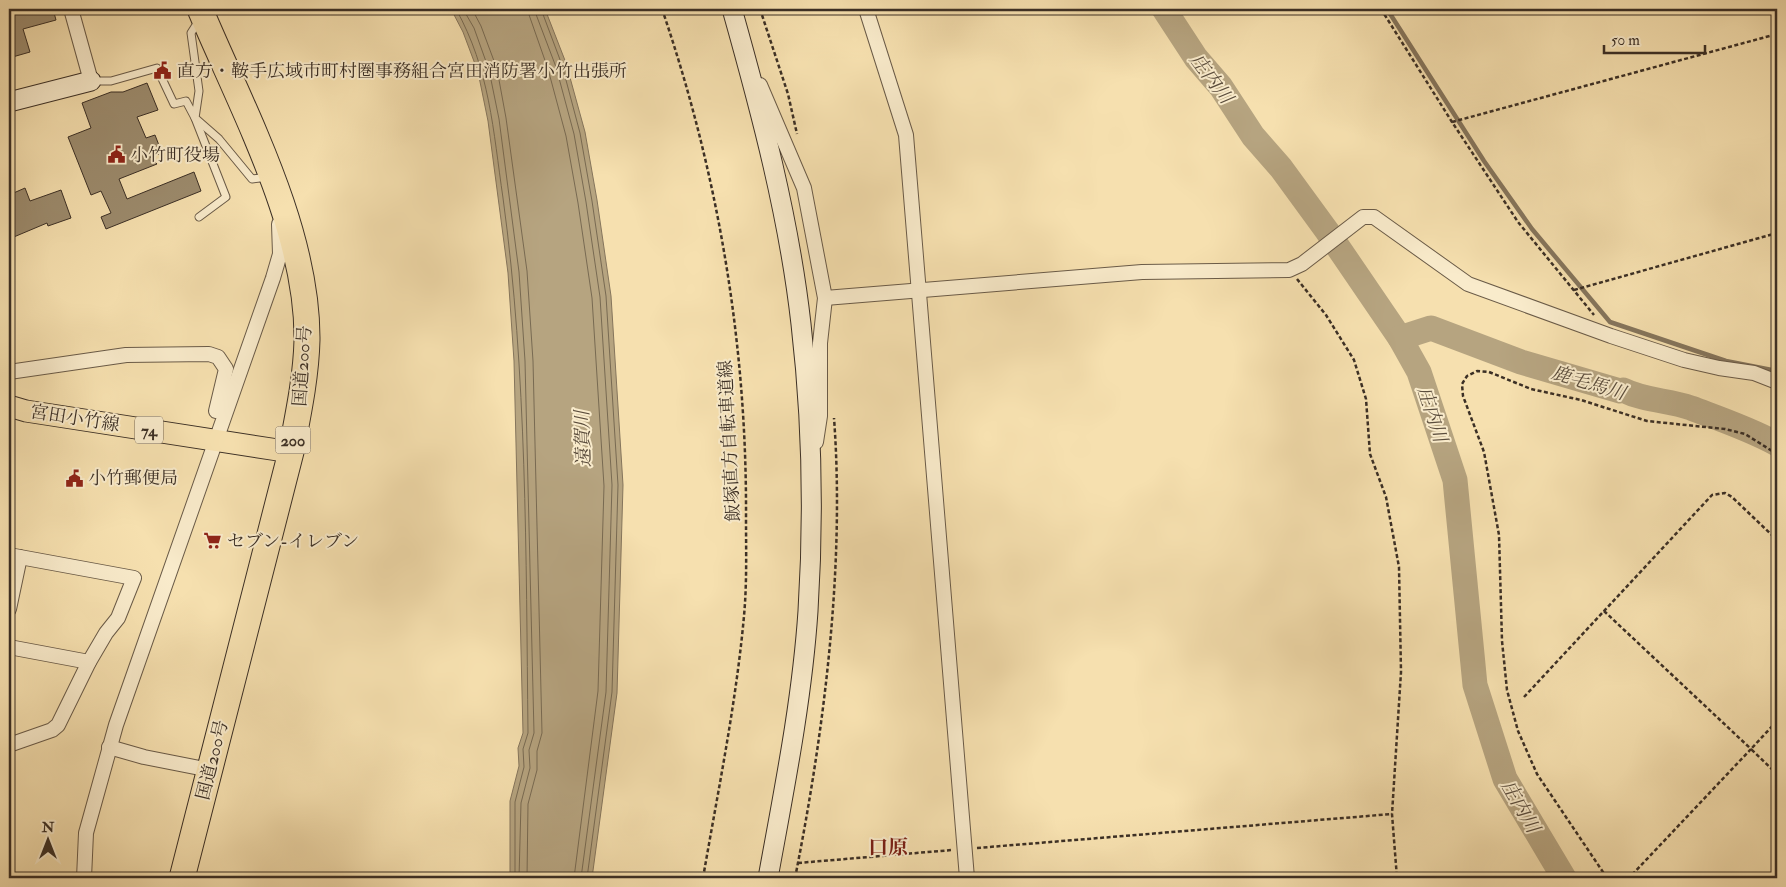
<svg xmlns="http://www.w3.org/2000/svg" width="1786" height="887" font-family="'IM FELL Double Pica','Noto Serif JP',serif">
	<rect width="100%" height="100%" fill="#f6e0af"/>
	<filter id="stains"><feTurbulence type="fractalNoise" baseFrequency=".004" numOctaves="4"/><feColorMatrix values="0 0 0 0 .2 0 0 0 0 .09 0 0 0 0 .02 0 0 0 .5 -.17"/></filter>
	<radialGradient id="worn" r=".72"><stop offset=".6" stop-color="#630" stop-opacity="0"/><stop offset="1" stop-color="#630" stop-opacity=".3"/></radialGradient>
	<polygon fill="#b6a480" stroke="#85755c" points="451,9 545,9 566,63 585,132 597,200 611,296 623,485 617,693 592,878 507,878 510,872 510,801 519,766 518,748 523,733 514,361 508,273 488,121 478,72 463,32"/>
	<g fill="none" stroke-linecap="round" stroke-linejoin="round">
		<g stroke="#786a52" stroke-width="1">
			<path d="M456,9c34,61 37,121 47,189 24,175 23,358 25,535l-5,16 1,18 -9,35v70l-2,6"/>
			<polyline points="463,9 474,28 489,70 499,119 519,272 525,361 534,733 529,750 530,768 521,803 519,878"/>
			<polyline points="472,9 481,26 497,69 506,118 527,271 533,361 542,733 537,751 537,770 528,804 527,878"/>
			<polyline points="527,9 548,69 566,136 578,203 592,298 604,486 598,691 574,878"/>
			<polyline points="534,9 556,67 574,134 586,202 600,297 612,485 606,692 581,878"/>
			<polyline points="541,9 562,65 580,133 592,201 606,296 618,485 612,692 587,878"/>
		</g>
		<polyline stroke="#85755c" stroke-width="4.5" points="1387,9 1484,161 1532,229 1610,322 1726,361 1777,371"/>
		<g stroke="#b6a480" stroke-width="25">
			<polyline points="1164,9 1196,58 1221,87 1253,136 1281,168 1327,231 1400,338 1419,372 1455,480 1475,685 1505,779 1564,878"/>
			<path d="M1400,338l31,-10 90,34 99,29 3,-1c22,11 45,10 68,18 29,11 59,21 86,36"/>
		</g>
	</g>
	<g fill="#9c8b6d" stroke="#3b2f25">
		<polygon points="9,9 53,9 56,20 23,29 30,52 9,58"/>
		<polygon points="147,83 158,110 137,117 146,138 155,135 162,153 150,157 157,164 119,179 127,199 194,172 201,191 106,229 101,217 111,213 101,191 91,195 68,137 91,128 82,103 111,92 123,92"/>
		<polygon points="25,188 30,201 61,190 71,218 48,226 47,223 9,239 9,195"/>
	</g>
	<g fill="none" stroke-linecap="round" stroke-linejoin="round">
		<defs>
			<g id="lane">
				<polyline points="200,19 191,33 199,91 195,118 219,139 252,179 268,177"/>
				<polyline points="92,81 111,81 157,68 174,104 186,101 195,118 226,197 199,217"/>
			</g>
			<g id="street">
				<polyline points="71,9 91,81"/>
				<polyline points="866,9 906,135 967,878"/>
				<polyline points="760,85 804,188 825,298 820,343 820,416 816,442"/>
				<polyline points="825,298 1142,272 1289,270 1302,264 1363,217 1374,217 1468,284 1611,336 1684,360 1719,368 1754,373 1777,382"/>
				<polyline points="9,372 126,355 209,354 218,357 226,369 216,411"/>
				<polyline points="9,555 134,578 118,618 106,633 89,662 58,725 52,730 9,745"/>
				<polyline points="9,609 20,557"/>
				<polyline points="9,647 89,662"/>
				<polyline points="109,747 144,757 210,770"/>
				<polyline points="84,878 86,833 116,725 273,278 280,254 279,224"/>
			</g>
			<g id="secondary">
				<path d="M732,9c29,103 57,208 69,315 11,95 13,192 7,287 -6,90 -24,179 -40,267"/>
				<polyline points="9,102 91,81"/>
			</g>
			<polyline id="primary" points="9,406 26,411 291,452"/>
			<path id="highway" d="M182,878l109,-426c7,-37 15,-74 16,-112 1,-111 -65,-231 -107,-331"/>
		</defs>
		<use href="#lane" stroke="#6a5b48" stroke-width="9"/>
		<use href="#street" stroke="#6a5b48" stroke-width="16"/>
		<use href="#secondary" stroke="#3b2f25" stroke-width="21"/>
		<use href="#primary" stroke="#3b2f25" stroke-width="23"/>
		<use href="#highway" stroke="#3b2f25" stroke-width="27"/>
		<g stroke="#3b2f25" stroke-width="2.5" stroke-dasharray="4 2.5" stroke-linecap="butt">
			<path d="M662,9c56,164 85,335 84,509 0,32 1,65 -2,98 -8,88 -26,175 -41,262"/>
			<polyline points="760,9 788,94 797,134"/>
			<polyline points="1381,9 1452,122 1518,222 1594,315"/>
			<polyline points="1452,122 1777,34"/>
			<polyline points="1297,279 1326,315 1354,360 1366,399 1370,454 1386,497 1399,567 1401,672 1392,814 1397,878"/>
			<polyline points="1574,290 1777,233"/>
			<polyline points="1604,611 1751,749 1629,878"/>
			<polyline points="1524,697 1712,495 1725,493 1732,497 1777,540"/>
			<polyline points="1777,721 1751,749 1777,774"/>
			<polyline points="977,848 1392,814"/>
			<polyline points="798,863 952,850"/>
			<path d="M795,878c29,-146 50,-311 39,-460"/>
			<polyline points="1607,878 1537,774 1518,731 1507,690 1502,641 1499,535 1484,452 1463,396 1462,384 1467,376 1477,371 1489,372 1531,389 1581,400 1647,421 1725,429 1745,434 1777,454"/>
		</g>
		<use href="#lane" stroke="#f9ebcb" stroke-width="7"/>
		<use href="#street" stroke="#f9ebcb" stroke-width="14"/>
		<use href="#secondary" stroke="#f9ebcb" stroke-width="19"/>
		<use href="#primary" stroke="#f6e0af" stroke-width="21"/>
		<use href="#highway" stroke="#f6e0af" stroke-width="25"/>
	</g>
	<defs>
		<symbol id="civic-bare" viewBox="-9 -9 18 18"><path d="M-.6-6.5H3V-4.5H.6V-3L4-1V1h2V6H-6V1h2V-1L-.6-3ZM-1.2 2.5V6h2.4V2.5Z" fill="#8f2418" stroke="#f9ebcb" stroke-width="2.5" paint-order="stroke"/></symbol>
		<symbol id="supermarket-bare" viewBox="-9 -9 18 18"><path d="M-6-5.5h2.5l.6 2H6L4.5 2H-2.5L-4.4-4H-6ZM-1.5 3.2a1.3 1.3 0 1 0 .1 0ZM3 3.2a1.3 1.3 0 1 0 .1 0Z" fill="#8f2418" stroke="#f9ebcb" stroke-width="2.5" paint-order="stroke"/></symbol>
	</defs>
	<g fill-rule="evenodd">
		<use href="#civic-bare" x="150" y="58" width="25" height="25"/>
		<use href="#civic-bare" x="104" y="142" width="25" height="25"/>
		<use href="#civic-bare" x="62" y="466" width="25" height="25"/>
		<use href="#supermarket-bare" x="200" y="528" width="25" height="25"/>
	</g>
	<g text-anchor="middle" stroke-width="4" stroke-linejoin="round" paint-order="stroke">
		<g fill="#f9ebcb" stroke="#746757" stroke-width="1">
			<rect x="135" y="416.5" width="28" height="27" rx="4"/>
			<rect x="275.5" y="426.5" width="35" height="27" rx="4"/>
		</g>
		<g font-size="16" font-weight="bold" fill="#3b2f25">
			<text x="149" y="436">74</text>
			<text x="293" y="446">200</text>
		</g>
		<g font-size="18" fill="#3b2f25" stroke="#f9ebcb" text-anchor="start">
			<text x="177" y="77">直方・鞍手広域市町村圏事務組合宮田消防署小竹出張所</text>
			<text x="130" y="161">小竹町役場</text>
			<text x="88" y="484">小竹郵便局</text>
			<text x="227" y="547">セブン-イレブン</text>
		</g>
		<g font-size="18" fill="#3b2f25" stroke="#f9ebcb">
			<text transform="translate(302 366) rotate(-86)" y="6">国道200号</text>
			<text transform="translate(75 418) rotate(9)" y="6">宮田小竹線</text>
			<text transform="translate(729 441) rotate(-93)" y="6">飯塚直方自転車道線</text>
			<text transform="translate(212 760) rotate(-76)" y="6">国道200号</text>
		</g>
		<g font-size="19" font-style="italic" fill="#5a4c3c" stroke="#f9ebcb">
			<text transform="translate(1212 78) rotate(53)" y="7">庄内川</text>
			<text transform="translate(1589 382) rotate(17)" y="7">鹿毛馬川</text>
			<text transform="translate(1433 414) rotate(72)" y="7">庄内川</text>
			<text transform="translate(582 439) rotate(-92)" y="7">遠賀川</text>
			<text transform="translate(1521 806) rotate(60)" y="7">庄内川</text>
		</g>
		<g font-size="20" font-weight="bold" fill="#7a1f14" stroke="#f9ebcb">
			<text x="888" y="854">口原</text>
		</g>
	</g>
	<rect width="1786" height="887" fill="none" stroke="#f6e0af" stroke-width="30"/>
	<rect x="10" y="10" width="1766" height="867" fill="none" stroke="#3b2f25" stroke-width="2.5"/>
	<rect x="15" y="15" width="1756" height="857" fill="none" stroke="#3b2f25"/>
	<g transform="translate(48 840)" stroke="#f9ebcb" stroke-width="4" paint-order="stroke">
	<path d="M0-4L9 19L0 12L-9 19Z" fill="#3b2f25"/>
	<text y="-8" font-size="14" font-weight="bold" text-anchor="middle" fill="#3b2f25">N</text>
	</g>
	<path d="M1604 45v8h101v-8" fill="none" stroke="#3b2f25" stroke-width="2.5"/>
	<text x="1611" y="45" font-size="15" fill="#3b2f25" stroke="#f9ebcb" stroke-width="4" paint-order="stroke">50 m</text>
	<rect width="100%" height="100%" filter="url(#stains)"/>
	<rect width="100%" height="100%" fill="url(#worn)"/>
</svg>
